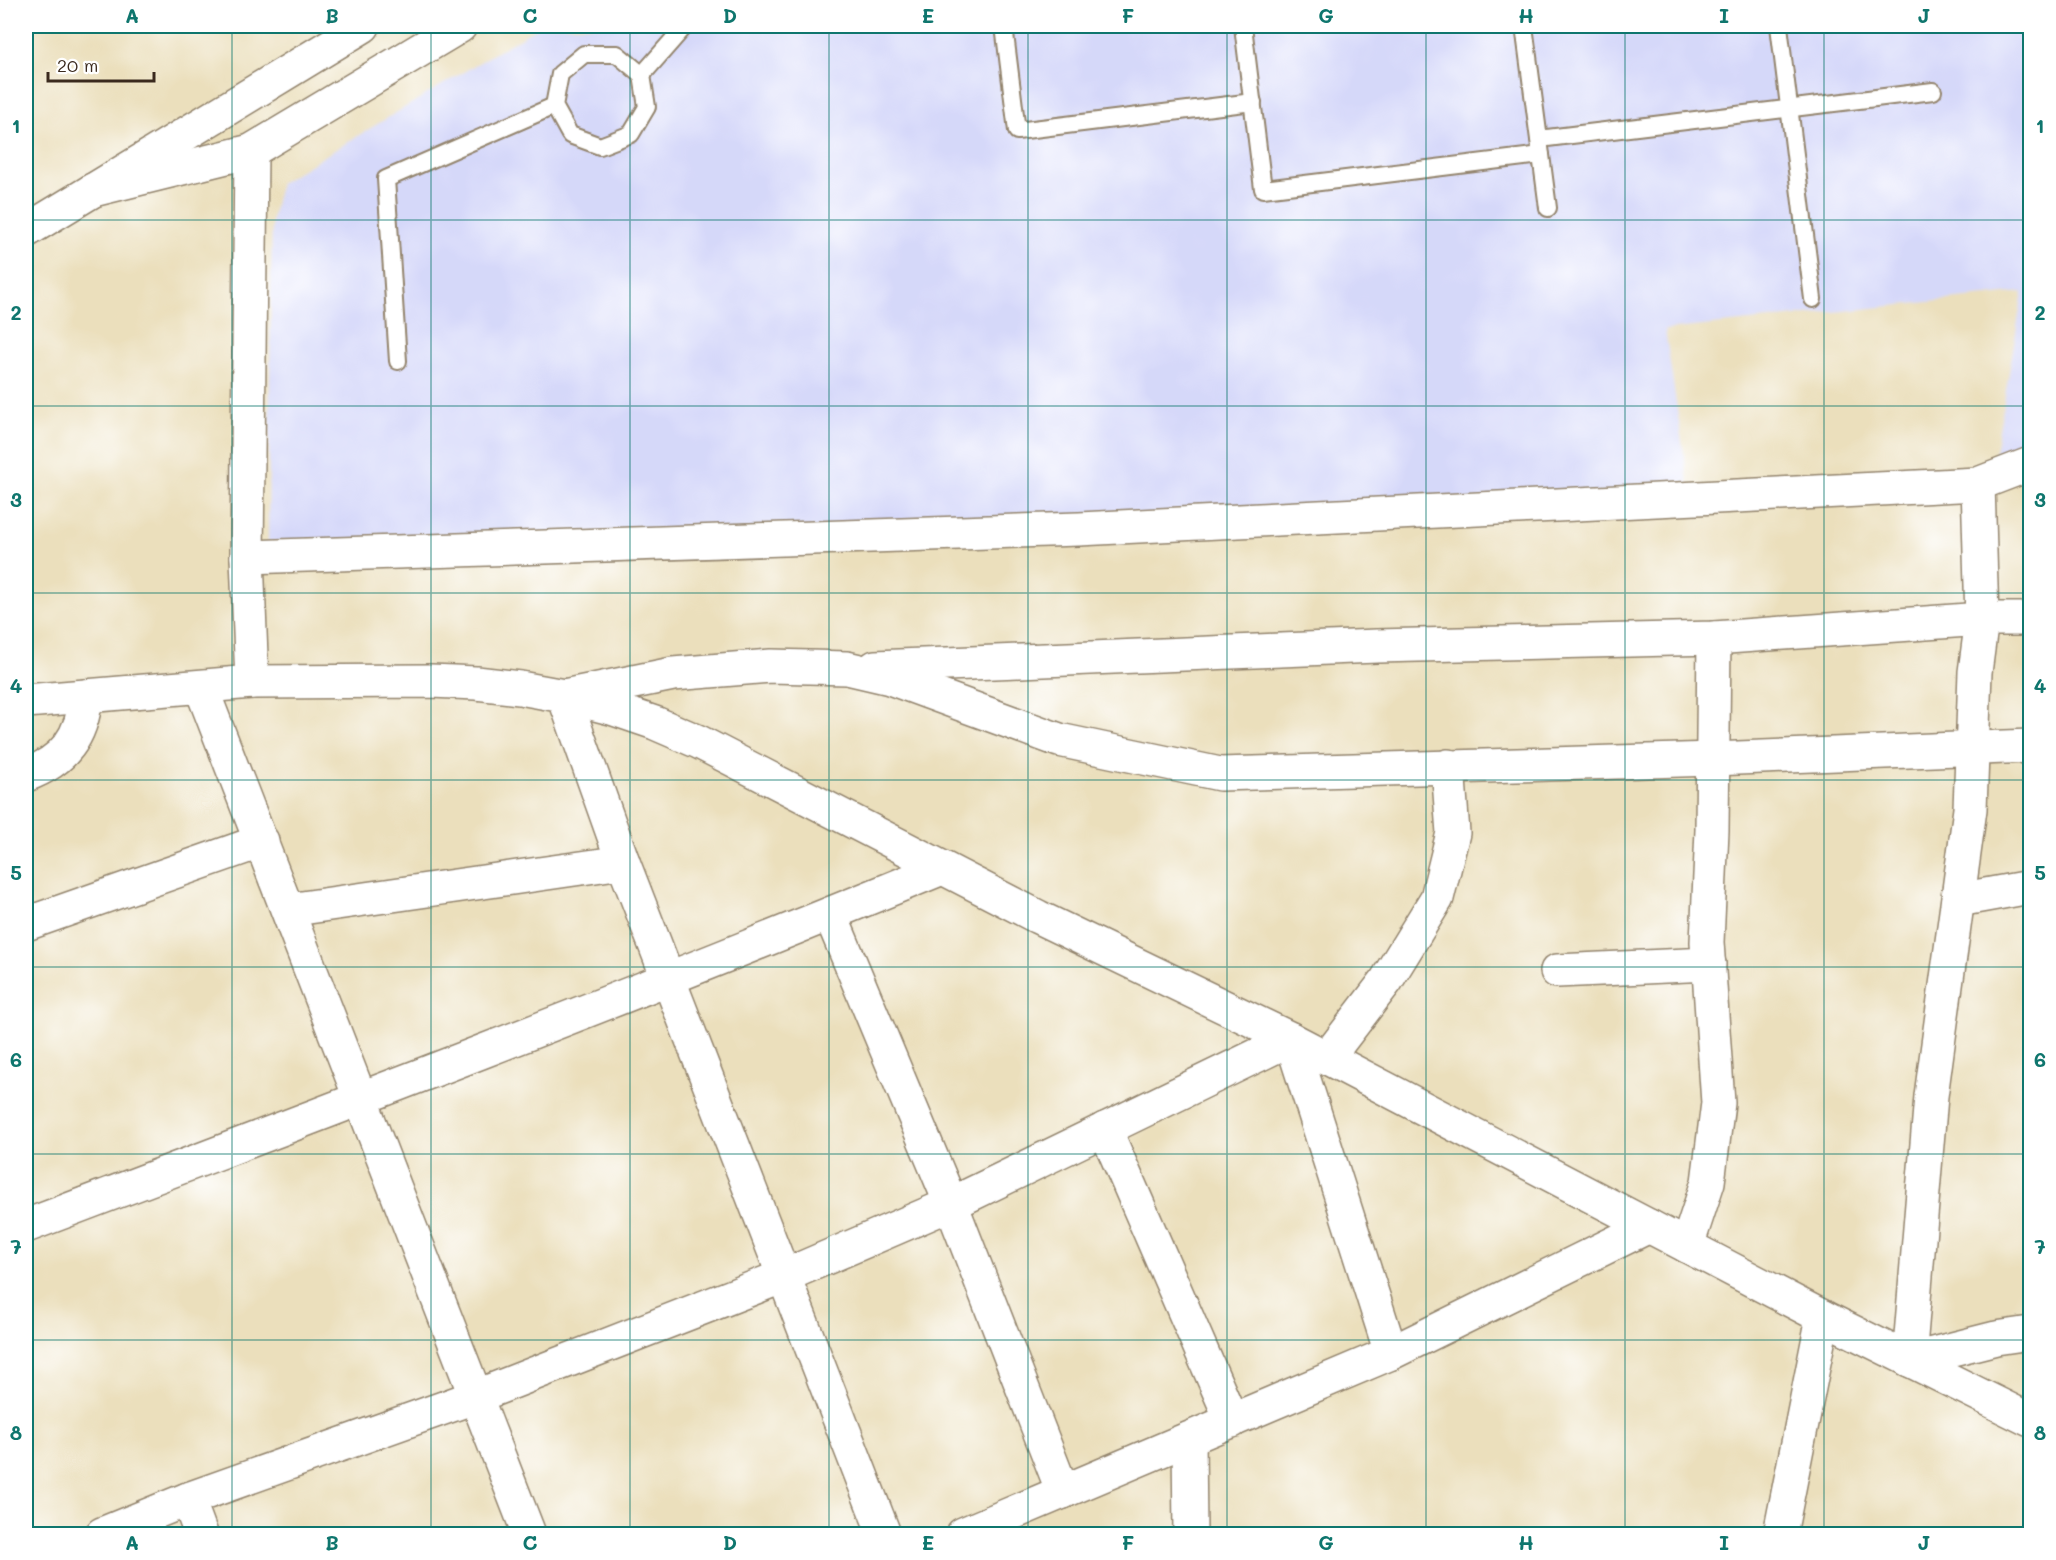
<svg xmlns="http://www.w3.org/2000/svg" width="2056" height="1560" font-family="Mali,sans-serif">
	<rect width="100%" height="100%" fill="#fff"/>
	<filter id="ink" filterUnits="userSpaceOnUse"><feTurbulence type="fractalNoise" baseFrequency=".0167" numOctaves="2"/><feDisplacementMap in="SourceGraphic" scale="12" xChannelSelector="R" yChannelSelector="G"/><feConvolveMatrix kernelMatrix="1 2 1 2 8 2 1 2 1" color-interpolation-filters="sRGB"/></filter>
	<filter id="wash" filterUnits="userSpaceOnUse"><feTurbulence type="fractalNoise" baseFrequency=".008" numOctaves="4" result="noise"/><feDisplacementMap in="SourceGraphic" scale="24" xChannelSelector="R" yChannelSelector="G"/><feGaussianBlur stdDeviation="1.35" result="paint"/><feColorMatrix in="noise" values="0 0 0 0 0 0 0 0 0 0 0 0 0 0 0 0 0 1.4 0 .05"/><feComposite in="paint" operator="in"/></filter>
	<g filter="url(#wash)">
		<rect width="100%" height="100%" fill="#ebdfbc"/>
		<polygon fill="#d5d8f9" points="540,26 2030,26 2030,447 1993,465 2023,292 1665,330 1689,489 919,527 268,542 272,220 280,183"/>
	</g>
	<g filter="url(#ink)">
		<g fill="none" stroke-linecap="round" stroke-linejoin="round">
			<defs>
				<g id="service">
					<polyline points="1004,26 1017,131 1253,102"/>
					<polyline points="1243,26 1263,189 1541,155"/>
					<polyline points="1524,26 1548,208"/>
					<polyline points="1779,26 1813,299"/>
					<polygon points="584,54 617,54 642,75 647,107 631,134 600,146 570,135 554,106 560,74"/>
					<polyline points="642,75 685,26"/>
					<polyline points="1539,139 1933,91"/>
					<polyline points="398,361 386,179 554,106"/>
				</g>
				<g id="minor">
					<polyline points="251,151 247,557 252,682"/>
					<polyline points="93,190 251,151 460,26"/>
					<polyline points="26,231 363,26"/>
					<polyline points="1978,484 1982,619 1975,672 1970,809 1931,1096 1909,1360 1996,1338 2030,1333"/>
					<polyline points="247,557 1079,529 1978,484 2030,464"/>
					<polyline points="875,667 1377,646 1714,638 1982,619 2030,619"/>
					<polyline points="201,687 529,1534"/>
					<path d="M26,775c38,-14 56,-38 60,-79"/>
					<polyline points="1958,900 2030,887"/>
					<polyline points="288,910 623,862"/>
					<polyline points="830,914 951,1204 1063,1492"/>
					<polyline points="26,924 262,841"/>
					<polyline points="1557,971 1709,964"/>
					<polyline points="1327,1058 1386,981 1437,898 1453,833 1448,766"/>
					<polyline points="1105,1129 1232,1421"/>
					<path d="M26,1226c306,-116 613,-233 916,-358"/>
					<polyline points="1687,1246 1708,1182 1718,1103 1707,942 1712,830 1714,638"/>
					<polyline points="1189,1439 1190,1534"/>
					<polyline points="188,1499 201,1534"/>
					<polyline points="102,1534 188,1499 477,1396 784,1276 951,1204 1291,1039 1391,1353"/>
					<polyline points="884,1534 623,862 564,696 673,674 771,666 847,668 890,678 1059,740 1220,774 1713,759 2030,746"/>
					<polyline points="963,1534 1391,1353 1649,1226"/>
					<polyline points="1780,1534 1823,1317"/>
				</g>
				<polyline id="tertiary" points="26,701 252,682 431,681 476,683 520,688 564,696 611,708 655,723 699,742 1038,917 1291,1039 1823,1317 2030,1420"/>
			</defs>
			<use href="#service" stroke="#93846d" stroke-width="20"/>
			<use href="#minor" stroke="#93846d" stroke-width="36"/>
			<use href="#tertiary" stroke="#93846d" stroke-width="36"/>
			<use href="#service" stroke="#fff" stroke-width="16"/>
			<use href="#minor" stroke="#fff" stroke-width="33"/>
			<use href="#tertiary" stroke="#fff" stroke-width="33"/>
		</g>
	</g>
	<path fill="none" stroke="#0f766e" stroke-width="1.5" stroke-opacity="0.55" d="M232,26v1508M431,26v1508M630,26v1508M829,26v1508M1028,26v1508M1227,26v1508M1426,26v1508M1625,26v1508M1824,26v1508M26,220h2004M26,406h2004M26,593h2004M26,780h2004M26,967h2004M26,1154h2004M26,1340h2004"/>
	<rect width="2056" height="1560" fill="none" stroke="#fff" stroke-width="66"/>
	<path d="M48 72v9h106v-9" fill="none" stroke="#3b2a1e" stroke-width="3"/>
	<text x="57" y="72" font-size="18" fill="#3b2a1e" stroke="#ffffff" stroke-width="4.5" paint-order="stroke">20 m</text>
	<rect x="33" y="33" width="1990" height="1494" fill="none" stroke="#0f766e" stroke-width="2"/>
	<g font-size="20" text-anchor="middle" font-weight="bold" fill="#0f766e">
		<text x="132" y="23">A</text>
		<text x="332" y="23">B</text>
		<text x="530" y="23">C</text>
		<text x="730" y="23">D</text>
		<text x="928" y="23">E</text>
		<text x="1128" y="23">F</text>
		<text x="1326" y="23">G</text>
		<text x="1526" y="23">H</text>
		<text x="1724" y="23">I</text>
		<text x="1924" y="23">J</text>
		<text x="16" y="133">1</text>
		<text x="2040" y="133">1</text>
		<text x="16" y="320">2</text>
		<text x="2040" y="320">2</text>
		<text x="16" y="507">3</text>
		<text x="2040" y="507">3</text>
		<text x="16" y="693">4</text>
		<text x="2040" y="693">4</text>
		<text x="16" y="880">5</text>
		<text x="2040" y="880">5</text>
		<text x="16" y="1067">6</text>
		<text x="2040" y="1067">6</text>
		<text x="16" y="1254">7</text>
		<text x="2040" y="1254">7</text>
		<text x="16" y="1440">8</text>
		<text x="2040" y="1440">8</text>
		<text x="132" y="1550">A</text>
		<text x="332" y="1550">B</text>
		<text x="530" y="1550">C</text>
		<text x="730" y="1550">D</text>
		<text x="928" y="1550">E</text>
		<text x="1128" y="1550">F</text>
		<text x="1326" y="1550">G</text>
		<text x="1526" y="1550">H</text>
		<text x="1724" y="1550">I</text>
		<text x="1924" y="1550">J</text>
	</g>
</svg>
